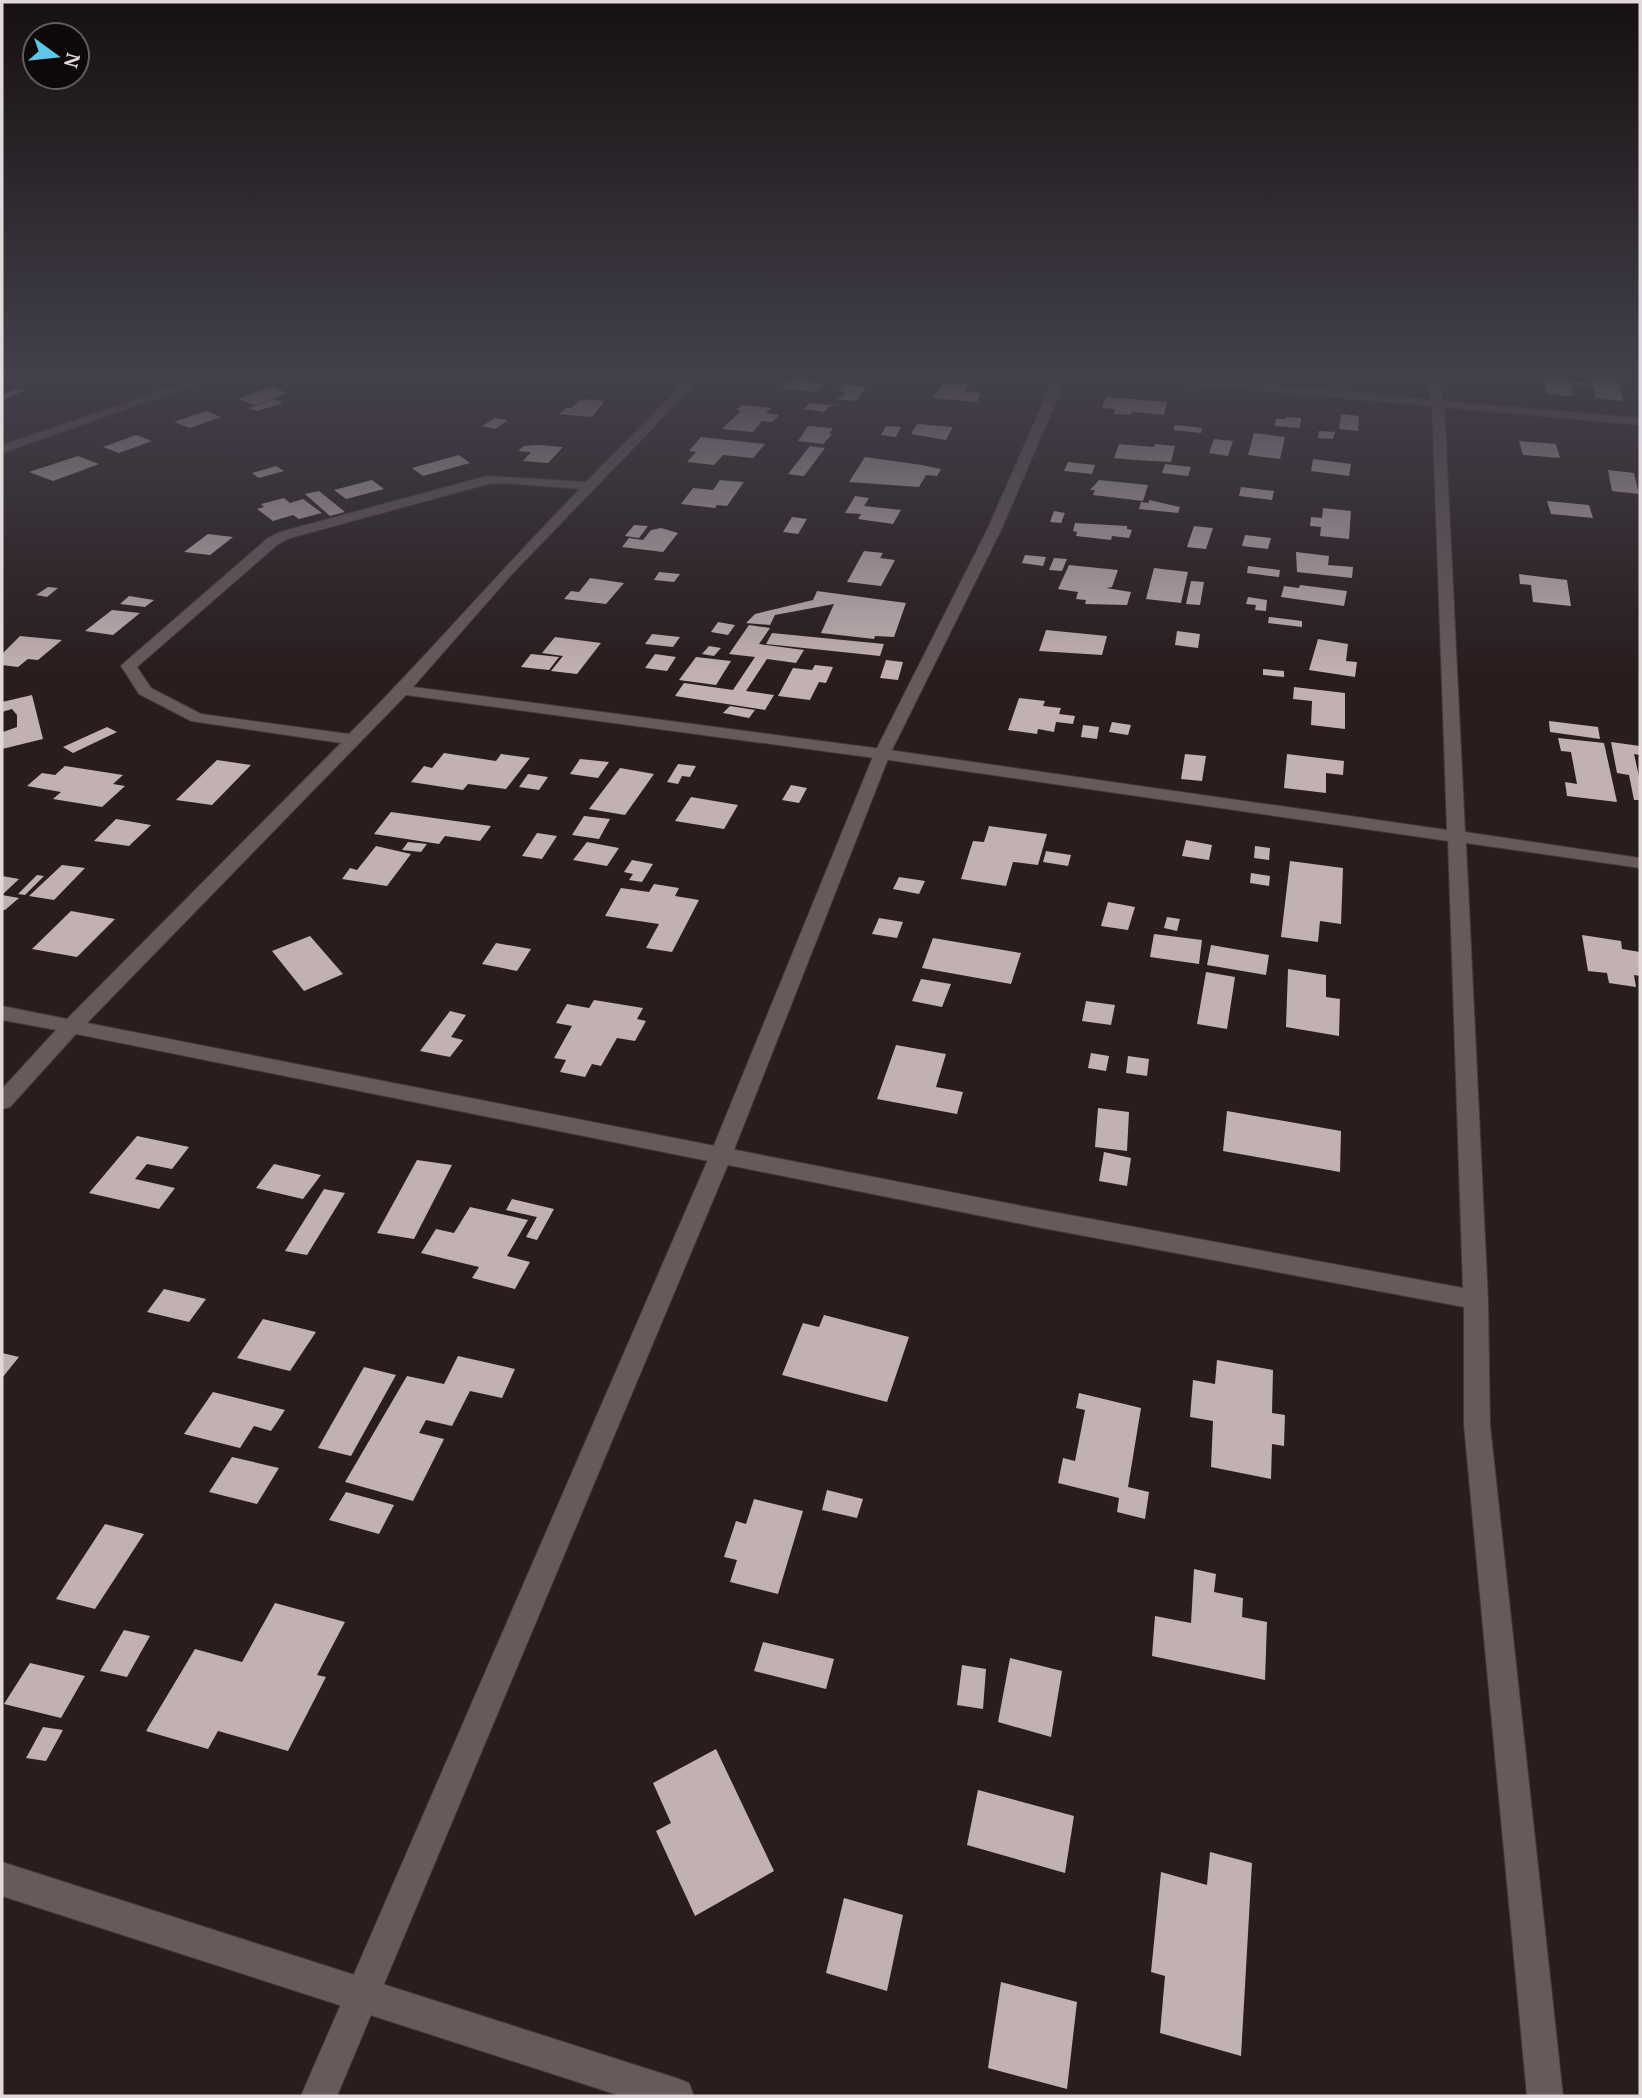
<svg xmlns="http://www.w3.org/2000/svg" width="1642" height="2098" font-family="'PT Serif',serif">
	<rect width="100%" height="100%" fill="#291d1e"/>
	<g fill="#c2b1b2">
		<polygon points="1544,378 1569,378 1570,381 1592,383 1591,378 1617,378 1623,401 1596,398 1593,386 1571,384 1573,396 1547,394"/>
		<polygon points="790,379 824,383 816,392 782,388"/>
		<polygon points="943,382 969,385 965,392 981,393 977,402 933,398"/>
		<polygon points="846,385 866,387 856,401 835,399 842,396 845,392 839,391"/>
		<polygon points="272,387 288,393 255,405 238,399"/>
		<polygon points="16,389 25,390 2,401 2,395"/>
		<polygon points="1106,397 1167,402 1164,415 1132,412 1131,415 1114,414 1115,409 1102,408"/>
		<polygon points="274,399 283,403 257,411 248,408"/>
		<polygon points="582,399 605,401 592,417 559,414 566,408 571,408"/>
		<polygon points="810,403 828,405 840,404 830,406 824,412 803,409"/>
		<polygon points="741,405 771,408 766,413 779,415 772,422 762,421 753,432 722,429 741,411 736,410"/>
		<polygon points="206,411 221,417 190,428 174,422"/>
		<polygon points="1341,414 1359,416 1358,431 1339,429"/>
		<polygon points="1286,417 1301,418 1300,428 1275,426 1276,419 1286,419"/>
		<polygon points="495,418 508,420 495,429 482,426"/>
		<polygon points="917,424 953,427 946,440 911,434"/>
		<polygon points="1175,425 1202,428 1201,433 1173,430"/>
		<polygon points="808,426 833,428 829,434 832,434 823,444 798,441"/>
		<polygon points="886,426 901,427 896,437 881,435"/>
		<polygon points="1319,431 1335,432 1333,439 1318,438"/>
		<polygon points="1254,433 1285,437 1280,459 1248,455"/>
		<polygon points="136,435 152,441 119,453 103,447"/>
		<polygon points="701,437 765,444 753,458 723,455 714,465 687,462 696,452 689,451"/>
		<polygon points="1214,439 1233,441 1228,456 1209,453"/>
		<polygon points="1519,441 1556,444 1560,458 1523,455"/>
		<polygon points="1119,444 1154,447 1155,444 1175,446 1171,462 1135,460 1114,458"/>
		<polygon points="539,445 563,447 548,463 523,461 531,452 518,451 524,446"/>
		<polygon points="810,446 825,448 804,476 788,474"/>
		<polygon points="459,455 470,463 423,476 412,468"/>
		<polygon points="78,456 99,464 53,481 29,472"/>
		<polygon points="865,457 922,465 941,469 937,476 926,475 919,487 849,482"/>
		<polygon points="1313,459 1351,464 1349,476 1311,471"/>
		<polygon points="1068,462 1095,465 1092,474 1064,471"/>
		<polygon points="1165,464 1191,467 1188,476 1162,473"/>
		<polygon points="276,466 284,471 259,478 252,473"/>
		<polygon points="1608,470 1634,473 1639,494 1612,491"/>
		<polygon points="372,480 384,489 346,499 334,490"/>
		<polygon points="720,480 744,482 727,506 717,505 715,508 681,504 693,488 713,490"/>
		<polygon points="1099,480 1148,485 1143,501 1093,495 1095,490 1090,490"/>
		<polygon points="1241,487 1274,491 1272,500 1239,496"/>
		<polygon points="319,491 345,512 330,516 305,494"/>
		<polygon points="855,496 869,498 864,506 901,510 893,524 858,519 861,514 845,513"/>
		<polygon points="284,498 290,503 303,499 322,513 299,519 293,515 273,521 257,509 264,507 261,504"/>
		<polygon points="1149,500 1180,507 1178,513 1139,509 1141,502 1149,503"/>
		<polygon points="1547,501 1589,505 1593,518 1551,514"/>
		<polygon points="1323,508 1351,511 1349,539 1320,536 1321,527 1310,526 1311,517 1322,518"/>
		<polygon points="1054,511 1065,513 1061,523 1050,522"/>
		<polygon points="792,517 807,519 798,534 783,532"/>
		<polygon points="1075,523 1127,526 1127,529 1132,530 1129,538 1112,536 1111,540 1076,536 1077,532 1073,531"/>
		<polygon points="634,525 648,526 639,538 625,536"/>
		<polygon points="1194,526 1213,528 1206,549 1187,547"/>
		<polygon points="661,528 678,533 663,552 622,547 629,538 643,540 651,530"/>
		<polygon points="208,534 233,537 210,555 184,552"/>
		<polygon points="1245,535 1271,538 1268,549 1242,546"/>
		<polygon points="864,551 883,553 880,558 895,560 881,586 847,582"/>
		<polygon points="1296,552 1329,556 1328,565 1353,567 1352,578 1297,572"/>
		<polygon points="1025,555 1046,557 1043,566 1022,563"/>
		<polygon points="1054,558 1067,559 1062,571 1049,570"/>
		<polygon points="1069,565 1118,570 1112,587 1106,588 1131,592 1127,605 1085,604 1086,600 1076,599 1078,592 1058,589"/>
		<polygon points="1248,566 1280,570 1279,577 1247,573"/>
		<polygon points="1154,568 1188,572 1181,603 1146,599"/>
		<polygon points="659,572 680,574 674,582 654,580"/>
		<polygon points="1519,574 1567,580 1571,606 1533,602 1531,585 1520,584"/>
		<polygon points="590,578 624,583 606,604 564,599 571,591 579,592"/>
		<polygon points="1191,581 1204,582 1200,605 1186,604"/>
		<polygon points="1300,585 1347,591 1344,606 1281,597 1284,586 1299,588"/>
		<polygon points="48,587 58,588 47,597 36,595"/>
		<polygon points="817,591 906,603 894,637 875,636 874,639 821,633 834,604 775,615 770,625 746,623 755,614 813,600"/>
		<polygon points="129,596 154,600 145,607 120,604"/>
		<polygon points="1248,597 1267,600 1266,611 1255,610 1256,605 1246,604"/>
		<polygon points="112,610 140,613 113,635 85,631"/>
		<polygon points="1269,617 1302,621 1302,627 1268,623"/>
		<polygon points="718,622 735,625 728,635 711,632"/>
		<polygon points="749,625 770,628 759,644 804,650 796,663 767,659 746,691 774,695 765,710 675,696 684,683 733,690 755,657 729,654"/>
		<polygon points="1046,630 1107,636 1102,655 1039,651"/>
		<polygon points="1177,631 1200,634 1198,648 1175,645"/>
		<polygon points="772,633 884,644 880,656 766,644"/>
		<polygon points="652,634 680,637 673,647 645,644"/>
		<polygon points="20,636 62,640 38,660 28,659 18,667 2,665 2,654"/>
		<polygon points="555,637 601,643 577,674 551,671 563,656 542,653"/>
		<polygon points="1318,639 1348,644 1346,661 1357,662 1355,677 1309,670"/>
		<polygon points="709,646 721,648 714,656 702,654"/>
		<polygon points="531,654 559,657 549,670 521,667"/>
		<polygon points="655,654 676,657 667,671 645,668"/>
		<polygon points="696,657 731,661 716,685 679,680"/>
		<polygon points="886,660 903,662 898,680 880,678"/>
		<polygon points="815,665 833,667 826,683 819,682 810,700 778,696 793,668 812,670"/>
		<polygon points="1263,669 1284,671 1284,677 1263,675"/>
		<polygon points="1294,687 1345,693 1345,729 1311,725 1312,701 1293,699"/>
		<polygon points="32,695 43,739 2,749 3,732 17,727 17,715 12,709 2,712 2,702"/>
		<polygon points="1019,698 1045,701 1043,706 1061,708 1059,714 1075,716 1073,724 1056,722 1054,732 1038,729 1037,734 1008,730"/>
		<polygon points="730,706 755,710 749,718 723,713"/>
		<polygon points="1549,721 1598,727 1600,739 1550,732"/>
		<polygon points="1112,722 1131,725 1128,735 1109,732"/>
		<polygon points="1083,725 1099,727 1097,739 1081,737"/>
		<polygon points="107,727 117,732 73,753 63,747"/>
		<polygon points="1558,738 1604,743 1617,802 1567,796 1565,782 1577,784 1571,752 1561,751"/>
		<polygon points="1611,742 1640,746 1640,755 1634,754 1640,781 1640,800 1634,800 1629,775 1617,773"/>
		<polygon points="444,753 496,761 501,754 530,758 506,789 468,784 463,790 411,782 424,766 432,768"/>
		<polygon points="1185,754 1206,756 1202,781 1181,779"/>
		<polygon points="1287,754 1344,761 1343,775 1326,773 1326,793 1284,788"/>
		<polygon points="580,759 609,762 598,778 570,774"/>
		<polygon points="217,760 251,765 212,805 176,800"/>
		<polygon points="678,764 696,766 690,777 682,776 678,784 667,782"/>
		<polygon points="65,766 123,775 113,784 125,786 102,807 53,799 61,792 27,786 42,773 55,775"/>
		<polygon points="620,768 654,774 625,815 589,809"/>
		<polygon points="528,774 548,777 539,790 519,787"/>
		<polygon points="791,785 807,788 799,803 782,800"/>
		<polygon points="691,797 738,805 724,829 675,821"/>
		<polygon points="391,812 491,826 480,841 445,836 439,844 374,834"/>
		<polygon points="584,816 610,819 599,839 572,835"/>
		<polygon points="116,819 151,825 129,846 94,841"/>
		<polygon points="989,826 1047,834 1038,865 1013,862 1006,886 961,879 973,841 984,842"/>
		<polygon points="537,833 557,836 542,859 522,856"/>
		<polygon points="1186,840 1212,845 1209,860 1182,856"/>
		<polygon points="408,842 427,844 421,852 402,850"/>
		<polygon points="587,842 619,848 607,866 573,860"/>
		<polygon points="376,846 411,854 387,886 342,879 350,868 357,870"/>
		<polygon points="1255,846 1270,848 1269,860 1254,858"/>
		<polygon points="1046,851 1071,855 1068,866 1043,862"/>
		<polygon points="632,860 653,864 642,882 629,880 633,874 624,872"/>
		<polygon points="1290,861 1343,868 1341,924 1320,921 1318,942 1281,937"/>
		<polygon points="62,865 85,868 54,900 29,896"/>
		<polygon points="1251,873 1270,876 1269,886 1250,883"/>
		<polygon points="37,875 44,876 25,895 18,894"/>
		<polygon points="2,876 19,879 2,895"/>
		<polygon points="899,877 925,881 919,894 893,889"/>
		<polygon points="654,884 679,888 675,896 699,900 672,952 646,948 659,924 605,916 621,888 649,892"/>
		<polygon points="2,895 19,898 5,910 2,910"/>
		<polygon points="1108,902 1135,907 1128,930 1101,926"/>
		<polygon points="71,911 115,919 77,957 32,949"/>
		<polygon points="1167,917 1180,919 1177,931 1164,928"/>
		<polygon points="879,918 903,922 897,938 872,934"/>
		<polygon points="1154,934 1202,940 1199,964 1150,957"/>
		<polygon points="1582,935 1621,941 1622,949 1640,952 1640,976 1634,975 1636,987 1609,983 1607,973 1588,971"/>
		<polygon points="310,936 343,974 304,991 272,951"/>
		<polygon points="933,938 1021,953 1011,984 922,968"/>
		<polygon points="496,943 531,949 517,971 482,964"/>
		<polygon points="1211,945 1269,955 1266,975 1207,965"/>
		<polygon points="1288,969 1326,975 1326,997 1340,999 1339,1036 1286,1027"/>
		<polygon points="1206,972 1235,977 1227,1029 1197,1024"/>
		<polygon points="921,979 951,984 942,1007 912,1001"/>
		<polygon points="594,1000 643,1008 637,1019 646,1021 635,1041 617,1038 601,1066 592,1064 585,1077 560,1072 566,1060 554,1058 572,1026 556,1023 567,1004 589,1008"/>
		<polygon points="1086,1001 1115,1005 1111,1025 1082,1021"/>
		<polygon points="450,1011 466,1015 451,1037 463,1040 450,1057 420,1051"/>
		<polygon points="896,1045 946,1054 936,1087 963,1092 957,1114 877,1099"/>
		<polygon points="1091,1053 1109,1056 1106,1071 1088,1068"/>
		<polygon points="1128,1056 1149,1059 1147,1076 1126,1073"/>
		<polygon points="1098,1108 1129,1112 1127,1151 1095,1147"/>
		<polygon points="1227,1111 1341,1131 1340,1172 1223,1151"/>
		<polygon points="137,1136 189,1147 172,1169 147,1164 135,1179 175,1188 159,1209 89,1193"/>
		<polygon points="1104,1152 1131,1158 1127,1186 1099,1181"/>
		<polygon points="417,1160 452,1165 414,1239 377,1233"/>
		<polygon points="274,1164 321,1175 303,1199 256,1188"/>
		<polygon points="324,1189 345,1193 307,1255 285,1251"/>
		<polygon points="512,1199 554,1209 537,1240 526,1237 537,1217 506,1210"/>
		<polygon points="470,1207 528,1220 507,1256 530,1262 515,1289 472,1278 479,1267 421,1253 436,1229 454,1233"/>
		<polygon points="164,1289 206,1299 189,1322 147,1312"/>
		<polygon points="824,1315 909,1337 887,1402 782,1375 803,1323 819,1327"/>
		<polygon points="263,1319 316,1332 290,1371 237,1358"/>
		<polygon points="2,1353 19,1357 2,1378"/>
		<polygon points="458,1356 515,1369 502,1398 470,1391 452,1426 426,1420 419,1433 444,1439 413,1501 345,1482 407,1376 444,1384"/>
		<polygon points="1217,1360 1273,1370 1272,1413 1285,1415 1284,1446 1272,1444 1271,1479 1211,1467 1213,1421 1190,1417 1193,1380 1215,1384"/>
		<polygon points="364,1367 396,1375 351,1456 318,1448"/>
		<polygon points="213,1392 285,1410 271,1431 254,1426 240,1448 184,1434"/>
		<polygon points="1079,1393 1141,1408 1128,1487 1149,1492 1145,1519 1117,1512 1119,1498 1058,1483 1063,1458 1075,1461 1085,1410 1076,1408"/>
		<polygon points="232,1457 279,1468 257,1504 209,1492"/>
		<polygon points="827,1490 863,1499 857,1518 822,1510"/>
		<polygon points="346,1492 394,1505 379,1534 329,1520"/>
		<polygon points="754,1499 803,1511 778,1594 730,1582 737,1560 724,1557 736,1521 746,1524"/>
		<polygon points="105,1524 144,1534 95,1609 56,1599"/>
		<polygon points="1194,1569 1216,1574 1214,1592 1243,1598 1242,1617 1267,1622 1265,1680 1152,1656 1155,1616 1191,1623"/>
		<polygon points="275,1603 345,1622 317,1675 326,1677 288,1751 218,1731 208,1749 146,1731 195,1649 242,1662"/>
		<polygon points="124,1630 150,1636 127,1677 100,1671"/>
		<polygon points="763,1642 834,1659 826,1689 754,1671"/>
		<polygon points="1010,1658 1062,1671 1051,1737 998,1722"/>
		<polygon points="30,1663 85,1676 61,1718 4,1704"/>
		<polygon points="962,1665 986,1669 983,1709 957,1705"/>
		<polygon points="43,1727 63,1730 46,1761 26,1758"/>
		<polygon points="716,1749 774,1871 695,1916 656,1831 671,1823 653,1783"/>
		<polygon points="978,1790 1074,1816 1065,1873 967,1845"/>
		<polygon points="1210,1852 1252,1863 1241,2056 1160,2033 1165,1976 1151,1972 1161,1872 1207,1885"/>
		<polygon points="844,1898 903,1915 887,1991 826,1973"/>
		<polygon points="1001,1982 1077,2002 1067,2089 988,2068"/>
	</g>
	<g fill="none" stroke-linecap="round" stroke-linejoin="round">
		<defs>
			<g id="street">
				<polygon points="198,378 214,378 2,453 2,445"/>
				<path d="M689,378h12l-190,197 -98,112 469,62 565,81 -15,-428 6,-3 6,3 21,430 175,26v10l-174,-25 22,457 2,125 73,671h-36l-63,-671v-118l-427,-80 -961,-193 -66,73 -8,2v-20l54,-59 -54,-10v-14l65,13 274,-276 -150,-22 -52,-27 -18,-28 3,-3 144,-125 12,-6 207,-56 99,6zM505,483l75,6c-79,80 -152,166 -231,245l-148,-20 -50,-26 -14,-21 141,-123 12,-6 198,-54zM406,695l476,64 566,82 15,447 -426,-79 -950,-186z"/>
				<polygon points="2,1862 676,2078 689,2083 694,2096 621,2096 2,1896"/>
			</g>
			<g id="secondary">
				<polygon points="1054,378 1066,378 1002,528 890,754 732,1155 337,2096 301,2096 710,1155 874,754 988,528"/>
				<polygon points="1149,378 1188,378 1432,400 1427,378 1438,378 1443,401 1640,418 1640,425 1155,381"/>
			</g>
		</defs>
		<use href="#street" stroke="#44393a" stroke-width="2"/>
		<use href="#secondary" stroke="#44393a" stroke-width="2"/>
		<use href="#street" fill="#68595b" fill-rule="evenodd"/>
		<use href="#secondary" fill="#68595b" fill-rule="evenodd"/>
	</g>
	<linearGradient id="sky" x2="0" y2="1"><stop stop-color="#171010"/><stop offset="0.56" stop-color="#43404c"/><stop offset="1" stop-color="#43404c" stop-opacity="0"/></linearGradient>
	<rect width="1642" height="671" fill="url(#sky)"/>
	<rect width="1642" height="2098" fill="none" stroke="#e2d9da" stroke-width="7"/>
	<g transform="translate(56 56) rotate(105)"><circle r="33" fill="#0e0809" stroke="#635c5d" stroke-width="2"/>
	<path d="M0-5L12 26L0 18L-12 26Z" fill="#5cc7e8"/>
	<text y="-10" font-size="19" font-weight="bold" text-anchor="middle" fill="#e2d9da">N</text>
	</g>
</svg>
